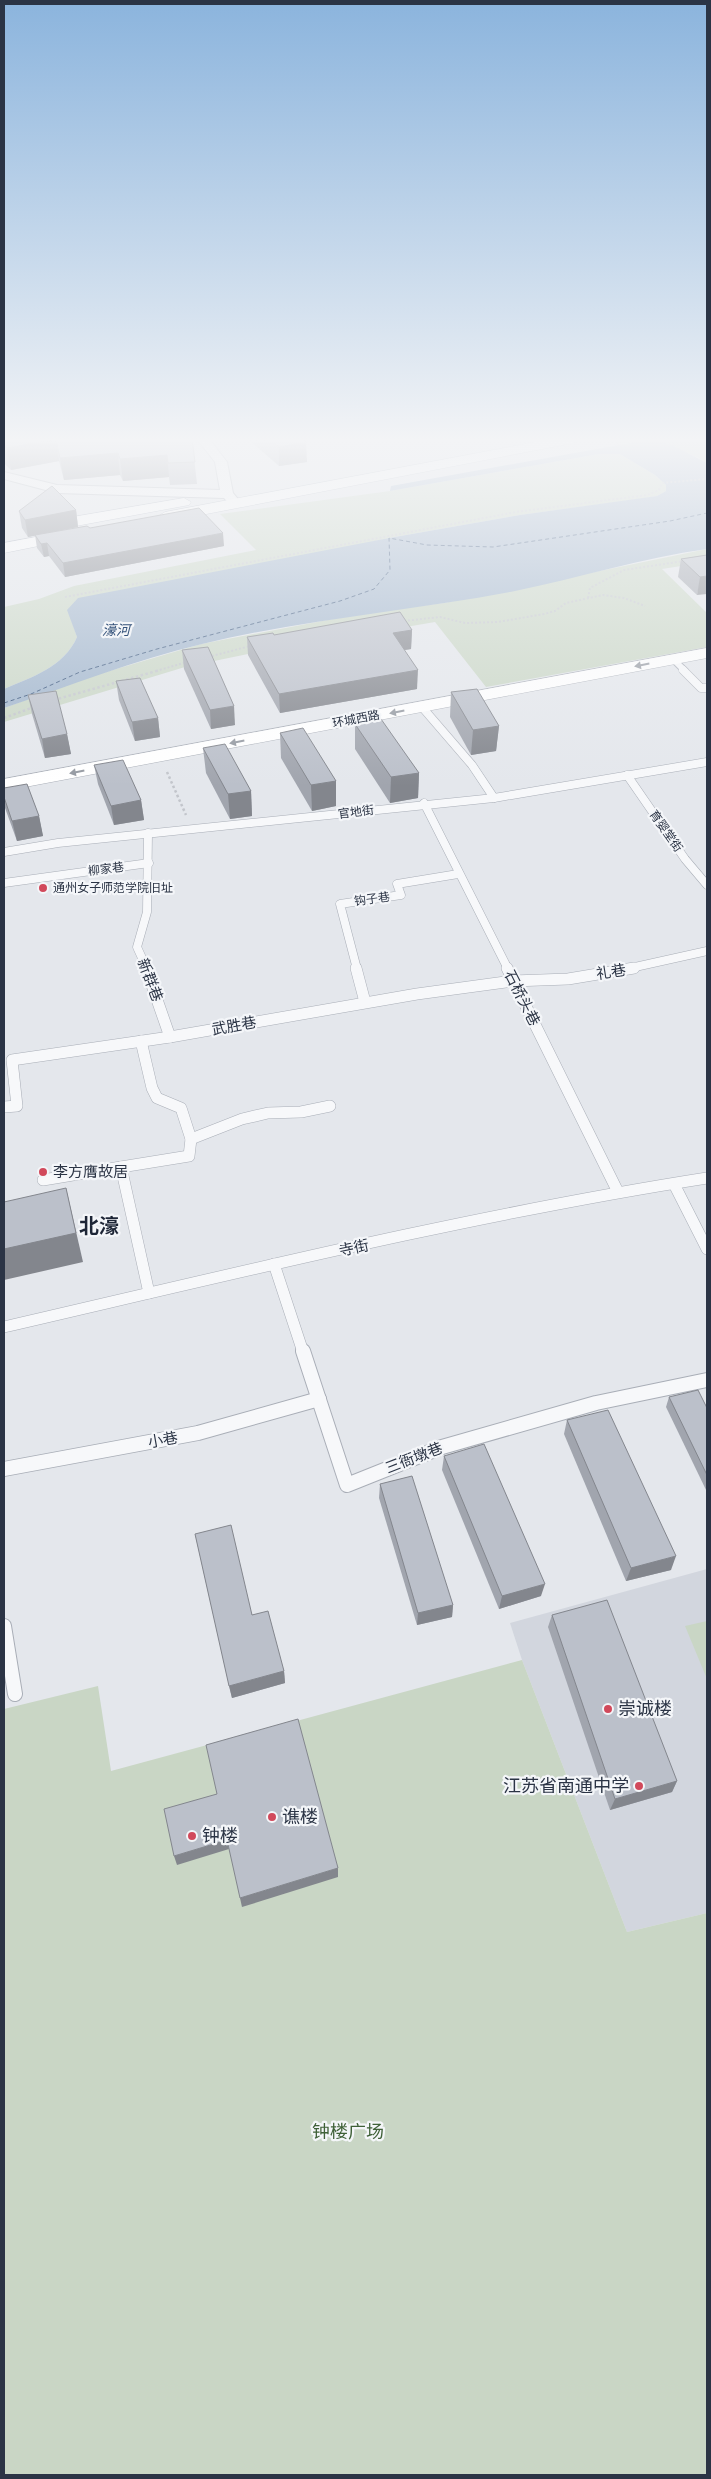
<svg xmlns="http://www.w3.org/2000/svg" width="711" height="2479" font-family="Poppins,'Noto Sans SC',sans-serif">
	<rect width="100%" height="100%" fill="#e4e7ec"/>
	<polygon fill="#d2d6de" points="707,1569 707,1913 627,1932 522,1660 510,1623"/>
	<g fill="#c9d6c5">
		<path d="M610,439h97v24c-22,-15 -64,-24 -90,-19z"/>
		<path d="M599,454h21l35,21 11,10v6l-9,5 -18,3 -119,16 -131,23 -321,72 9,27c-13,30 -45,40 -73,52v-82l35,-8 35,-13 182,-36 -36,-36 170,-23z"/>
		<polygon points="707,549 707,562 662,569 707,613 707,647 486,687 435,622 248,654 185,667 4,722 4,708 89,677 201,644 364,613 444,603"/>
		<polygon points="707,1621 707,1679 685,1626"/>
		<polygon points="522,1660 627,1932 707,1913 707,2475 4,2475 4,1709 98,1686 111,1771"/>
	</g>
	<path fill="#9fb4cc" d="M647,440l23,4 37,19v86c-65,9 -128,29 -192,42 -104,20 -210,28 -313,53 -68,16 -132,42 -198,64v-19c28,-12 60,-22 73,-52l-10,-27 11,-12 311,-60 131,-23 137,-19 9,-5v-6l-11,-10 -35,-21h-21l-209,37 1,-5z"/>
	<g fill="none" stroke-linecap="round" stroke-linejoin="round">
		<polyline stroke="#34527a" stroke-width="1" stroke-dasharray="4 3" stroke-linecap="butt" points="4,703 31,694 80,672 157,649 340,601 374,589 390,570 389,538 427,545 493,547 670,521 707,513"/>
		<defs>
			<polyline id="lane-far3" points="673,659 685,671"/>
			<g id="lane-far2">
				<polyline points="683,670 701,688 707,688"/>
				<polyline points="422,707 472,765 494,798"/>
				<polyline points="627,775 685,859 707,885"/>
				<polyline points="424,803 508,969"/>
				<polyline points="4,852 58,843 494,798 707,762"/>
				<polyline points="4,883 149,863"/>
				<polyline points="147,969 137,947 147,912 148,833"/>
				<polyline points="357,969 340,904 401,895 397,884 458,874"/>
				<polyline points="626,969 707,951"/>
			</g>
			<g id="lane-far1">
				<polyline points="146,968 170,1037"/>
				<polyline points="356,968 365,1002"/>
				<polyline points="507,968 618,1192"/>
				<polyline points="4,1107 17,1106 12,1060 170,1037 417,994 513,981 568,979 634,968"/>
				<polyline points="191,1139 242,1119 268,1113 301,1112 330,1106"/>
				<polyline points="121,1167 189,1156 191,1139 181,1108 157,1098 152,1088 141,1041"/>
				<polyline points="43,1180 121,1167 149,1293"/>
				<polyline points="674,1184 707,1249"/>
				<polyline points="274,1264 303,1352"/>
				<path d="M4,1327c233,-54 467,-112 703,-149"/>
			</g>
			<g id="lane">
				<polyline points="303,1351 347,1485 442,1447 596,1403 707,1380"/>
				<polyline points="4,1469 198,1433 319,1399"/>
				<polyline points="4,1626 15,1694"/>
			</g>
			<polygon id="street" points="197,439 209,439 227,462 233,493 242,504 240,507 232,507 224,498 57,493 4,479 4,472 57,485 220,490 215,462"/>
			<polygon id="secondary" points="707,648 707,658 4,791 4,779"/>
			<g id="primary">
				<polygon points="552,439 580,439 573,443 165,522 157,517 165,512"/>
				<polygon points="184,498 191,502 189,505 49,531 41,526 49,521"/>
				<polygon points="73,530 78,532 81,535 78,538 4,553 4,543"/>
			</g>
		</defs>
		<use href="#lane-far3" stroke="#a9aeb7" stroke-width="8"/>
		<use href="#lane-far2" stroke="#a9aeb7" stroke-width="9"/>
		<use href="#lane-far1" stroke="#a9aeb7" stroke-width="12"/>
		<use href="#lane" stroke="#a9aeb7" stroke-width="16"/>
		<use href="#street" stroke="#a9aeb7" stroke-width="2"/>
		<use href="#secondary" stroke="#a9aeb7" stroke-width="1"/>
		<use href="#primary" stroke="#a3abb8" stroke-width="1"/>
		<g stroke="#c2c5cb" stroke-width="2" stroke-dasharray="2 2" stroke-linecap="butt">
			<polyline points="65,597 516,512 647,495 659,490 662,483 707,479"/>
			<polyline points="588,598 590,588 624,570 684,561"/>
			<polyline points="404,621 440,617 465,623 498,622 544,614 555,611 566,603 603,595 624,598 645,606"/>
			<polyline points="208,657 250,646"/>
			<polyline points="156,671 187,662"/>
		</g>
		<g stroke="#c2c5cb" stroke-width="2.5" stroke-dasharray="2.5 2.5" stroke-linecap="butt">
			<polyline points="54,700 160,670"/>
			<polyline points="4,718 34,707"/>
			<polyline points="167,772 186,815"/>
		</g>
		<use href="#lane-far3" stroke="#f7f8fa" stroke-width="6"/>
		<use href="#lane-far2" stroke="#f7f8fa" stroke-width="8"/>
		<use href="#lane-far1" stroke="#f7f8fa" stroke-width="11"/>
		<use href="#lane" stroke="#f7f8fa" stroke-width="14"/>
		<use href="#street" fill="#f7f8fa" fill-rule="evenodd"/>
		<use href="#secondary" fill="#fff" fill-rule="evenodd"/>
		<use href="#primary" fill="#fff" fill-rule="evenodd"/>
	</g>
	<g fill="#a1a5ae">
		<polygon points="4,439 192,439 197,484 170,485 169,477 123,481 120,475 64,480 59,461 11,470 4,463"/>
		<polygon points="248,439 302,439 307,462 279,466"/>
		<polygon points="76,510 78,527 28,537 22,528 19,511"/>
		<polygon points="90,528 224,546 65,577 49,556 44,557 37,548 35,535"/>
		<polygon points="707,555 697,595 678,577 681,559"/>
		<polygon points="412,630 411,649 404,650 417,689 280,713 248,655 247,637 274,635"/>
		<polygon points="182,650 235,725 211,729 184,669"/>
		<polygon points="116,681 158,718 160,737 135,741 119,700"/>
		<polygon points="451,692 499,726 496,751 471,755 450,717"/>
		<polygon points="28,695 67,734 71,754 45,758 32,714"/>
		<polygon points="355,724 419,773 418,798 390,803 355,749"/>
		<polygon points="280,733 336,781 336,806 312,811 281,758"/>
		<polygon points="203,748 251,791 252,816 230,819 206,773"/>
		<polygon points="94,765 141,800 144,820 114,825 98,784"/>
		<polygon points="4,788 39,816 43,836 17,841 5,808 4,801"/>
		<polygon points="669,1397 707,1408 707,1492 666,1407"/>
		<polygon points="567,1420 671,1570 626,1581 564,1434"/>
		<polygon points="444,1456 541,1596 499,1609 442,1470"/>
		<polygon points="380,1484 453,1605 452,1617 417,1625 379,1498"/>
		<polygon points="195,1534 252,1615 284,1671 285,1683 232,1698"/>
		<polygon points="552,1615 677,1781 672,1792 610,1810 548,1627"/>
	</g>
	<g fill="#83868d">
		<polygon points="56,439 59,461 11,470 7,448"/>
		<polygon points="388,439 401,439 388,441"/>
		<polygon points="306,442 307,462 279,466 279,447"/>
		<polygon points="118,453 120,475 64,480 60,458"/>
		<polygon points="167,455 169,477 123,481 120,459"/>
		<polygon points="76,510 78,527 28,537 25,520"/>
		<polygon points="223,533 224,546 65,577 63,563"/>
		<polygon points="47,543 49,556 44,557 41,544"/>
		<polygon points="707,576 707,594 697,595 700,577"/>
		<polygon points="412,630 411,649 392,652 393,633"/>
		<polygon points="418,670 417,689 280,713 279,694"/>
		<polygon points="234,706 235,725 211,729 210,710"/>
		<polygon points="158,718 160,737 135,741 132,722"/>
		<polygon points="499,726 496,751 471,755 473,730"/>
		<polygon points="67,734 71,754 45,758 42,739"/>
		<polygon points="419,773 418,798 390,803 391,777"/>
		<polygon points="336,781 336,806 312,811 311,785"/>
		<polygon points="251,791 252,816 230,819 228,794"/>
		<polygon points="141,800 144,820 114,825 111,806"/>
		<polygon points="39,816 43,836 17,841 12,821"/>
		<polygon points="66,1188 83,1262 4,1280 4,1249"/>
		<polygon points="676,1556 671,1570 626,1581 631,1568"/>
		<polygon points="545,1584 541,1596 499,1609 502,1596"/>
		<polygon points="453,1605 452,1617 417,1625 418,1613"/>
		<polygon points="284,1671 285,1683 232,1698 229,1686"/>
		<polygon points="677,1781 672,1792 610,1810 615,1799"/>
		<polygon points="227,1840 229,1849 177,1865 174,1856"/>
		<polygon points="338,1868 338,1877 242,1907 240,1898"/>
	</g>
	<g fill="#bbc0ca" stroke="#83868d">
		<polygon points="4,439 192,439 195,462 168,463 167,455 120,459 118,453 60,458 56,439 7,448 4,445"/>
		<polygon points="269,439 302,439 306,442 279,447"/>
		<polygon points="52,486 76,510 25,520 19,511"/>
		<polygon points="199,508 223,533 63,563 47,543 41,544 35,535 87,526 90,528"/>
		<polygon points="707,555 707,576 700,577 681,559"/>
		<polygon points="400,612 412,630 393,633 418,670 279,694 247,637 273,633 274,635"/>
		<polygon points="208,647 234,706 210,710 182,650"/>
		<polygon points="140,678 158,718 132,722 116,681"/>
		<polygon points="477,689 499,726 473,730 451,692"/>
		<polygon points="56,691 67,734 42,739 28,695"/>
		<polygon points="381,719 419,773 391,777 355,724"/>
		<polygon points="303,728 336,781 311,785 280,733"/>
		<polygon points="225,744 251,791 228,794 203,748"/>
		<polygon points="123,760 141,800 111,806 94,765"/>
		<polygon points="27,784 39,816 12,821 4,797 4,788"/>
		<polygon points="66,1188 76,1233 4,1249 4,1202"/>
		<polygon points="698,1390 707,1408 707,1475 669,1397"/>
		<polygon points="608,1410 676,1556 631,1568 567,1420"/>
		<polygon points="484,1444 545,1584 502,1596 444,1456"/>
		<polygon points="412,1476 453,1605 418,1613 380,1484"/>
		<polygon points="231,1525 252,1615 268,1611 284,1671 229,1686 195,1534"/>
		<polygon points="607,1600 677,1781 615,1799 552,1615"/>
		<polygon points="298,1719 338,1868 240,1898 227,1840 174,1856 164,1809 217,1794 206,1745"/>
	</g>
	<defs><path id="oneway-solid" d="M-6-.8H1V-3.2L6.5 0L1 3.2V.8H-6Z" transform="scale(1.25)"/></defs>
	<g fill="#959aa2">
		<use href="#oneway-solid" transform="translate(642 665) rotate(169)"/>
		<use href="#oneway-solid" transform="translate(397 712) rotate(169)"/>
		<use href="#oneway-solid" transform="translate(237 742) rotate(169)"/>
		<use href="#oneway-solid" transform="translate(77 772) rotate(169)"/>
	</g>
	<linearGradient id="sky" x2="0" y2="1"><stop stop-color="#8bb4dd"/><stop offset="0.56" stop-color="#f3f4f6"/><stop offset="1" stop-color="#f3f4f6" stop-opacity="0"/></linearGradient>
	<rect width="711" height="786" fill="url(#sky)"/>
	<g fill="#d1495b" stroke="#f4f6f9" stroke-width="2">
		<circle cx="43" cy="888" r="5"/>
		<circle cx="43" cy="1172" r="5"/>
		<circle cx="608" cy="1709" r="5"/>
		<circle cx="639" cy="1786" r="5"/>
		<circle cx="272" cy="1817" r="5"/>
		<circle cx="192" cy="1836" r="5"/>
	</g>
	<g text-anchor="middle" stroke-width="4.5" stroke-linejoin="round" paint-order="stroke">
		<g font-size="12" fill="#2b3445" stroke="#f4f6f9">
			<text transform="translate(356 719) rotate(-11)" y="4">环城西路</text>
			<text transform="translate(356 812) rotate(-7)" y="4">官地街</text>
			<text transform="translate(666 831) rotate(55)" y="4">育婴堂街</text>
			<text transform="translate(106 869) rotate(-7)" y="4">柳家巷</text>
			<text transform="translate(372 899) rotate(-8)" y="4">钩子巷</text>
		</g>
		<g font-size="12" fill="#2b3445" stroke="#f4f6f9" text-anchor="start">
			<text x="53" y="892">通州女子师范学院旧址</text>
		</g>
		<g font-size="14" font-style="italic" fill="#34527a" stroke="#f4f6f9">
			<text x="116" y="635">濠河</text>
		</g>
		<g font-size="15" fill="#2b3445" stroke="#f4f6f9">
			<text transform="translate(611 972) rotate(-9)" y="5">礼巷</text>
			<text transform="translate(150 980) rotate(69)" y="5">新群巷</text>
			<text transform="translate(522 998) rotate(63)" y="5">石桥头巷</text>
			<text transform="translate(234 1026) rotate(-10)" y="5">武胜巷</text>
			<text transform="translate(354 1248) rotate(-12)" y="5">寺街</text>
			<text transform="translate(163 1440) rotate(-10)" y="5">小巷</text>
			<text transform="translate(414 1458) rotate(-21)" y="5">三衙墩巷</text>
		</g>
		<g font-size="15" fill="#2b3445" stroke="#f4f6f9" text-anchor="start">
			<text x="53" y="1177">李方膺故居</text>
		</g>
		<g font-size="18" fill="#2b3445" stroke="#f4f6f9" text-anchor="start">
			<text x="618" y="1715">崇诚楼</text>
			<text x="629" y="1792" text-anchor="end">江苏省南通中学</text>
			<text x="282" y="1823">谯楼</text>
			<text x="202" y="1842">钟楼</text>
		</g>
		<g font-size="18" fill="#3f6138" stroke="#f4f6f9">
			<text x="348" y="2138">钟楼广场</text>
		</g>
		<g font-size="20" font-weight="bold" fill="#1d2536" stroke="#f4f6f9">
			<text x="99" y="1233">北濠</text>
		</g>
	</g>
	<rect width="711" height="2479" fill="none" stroke="#2b3445" stroke-width="10"/>
</svg>
